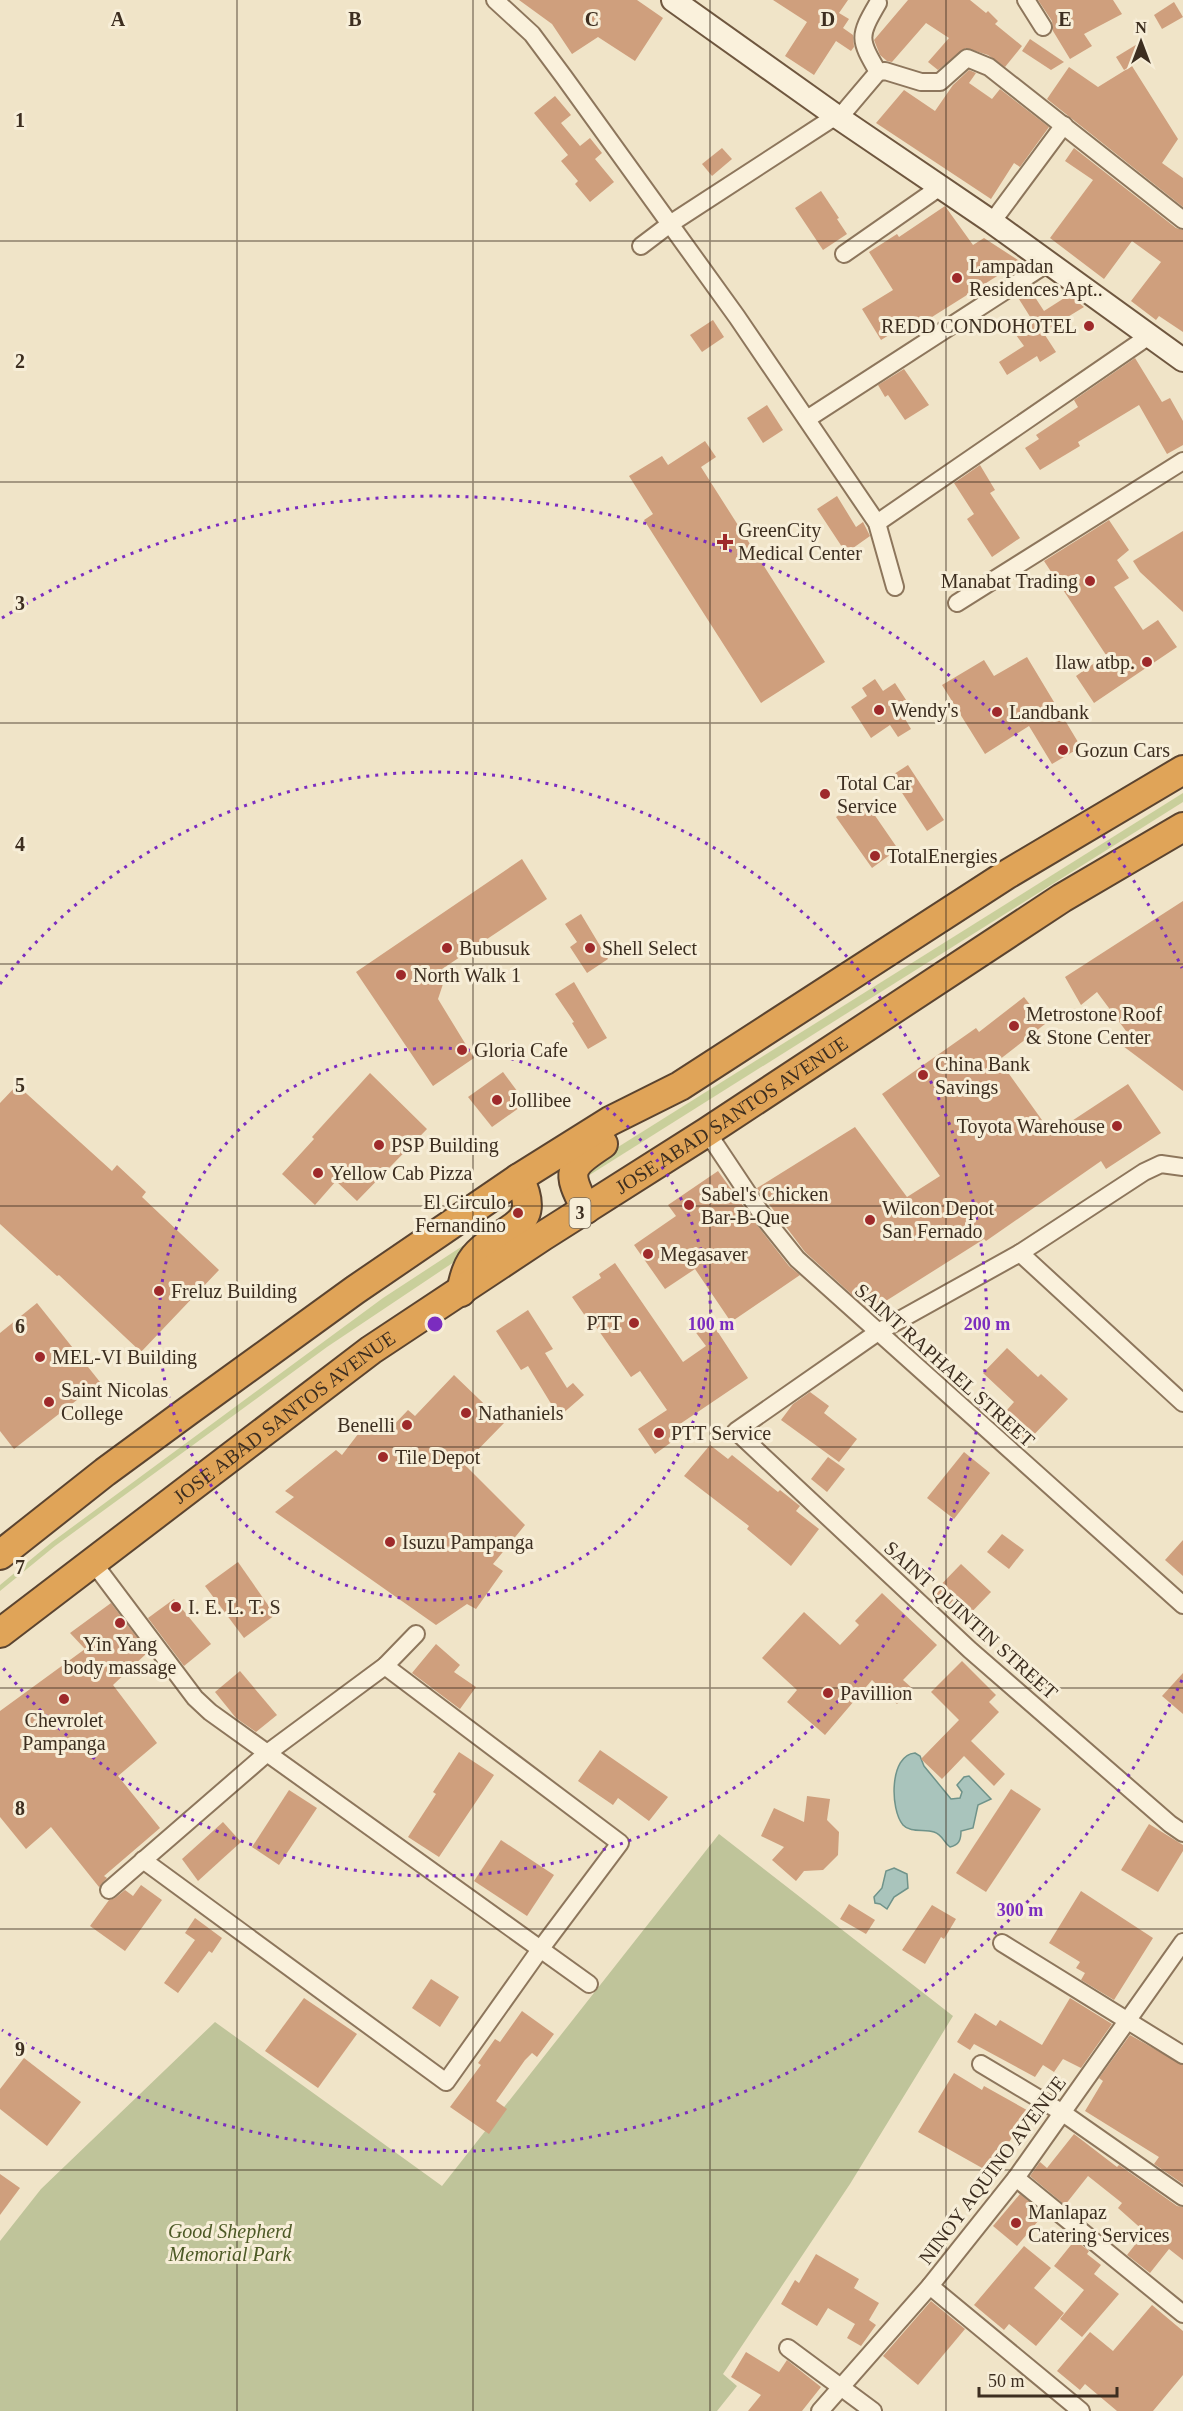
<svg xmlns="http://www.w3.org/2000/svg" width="1183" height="2411" font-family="'Times New Roman',serif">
	<rect width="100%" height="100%" fill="#f0e4c8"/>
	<g fill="#c9cf9b">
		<polygon points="1183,793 1183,802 588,1176 583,1169"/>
		<polygon points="510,1215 466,1254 327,1347 55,1546 0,1591 0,1585 52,1542 383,1298"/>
	</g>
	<polygon fill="#bfc49a" points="719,1834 953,2016 850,2184 723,2374 737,2386 717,2411 0,2411 0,2241 41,2189 215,2022 442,2186"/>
	<g fill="#a9c4bc" stroke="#6f938a" stroke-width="1.5">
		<path d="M915,1753l5,3 4,10 27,33 9,-1 2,-6 -5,-7 7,-8 5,-1 22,23 -13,6 -5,23 -12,3c0,9 -2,14 -11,16 -7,-5 -7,-12 -16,-15 -10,-3 -24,1 -31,-7 -13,-15 -14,-70 12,-72z"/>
		<polygon points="894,1868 907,1874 908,1888 894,1897 887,1909 880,1904 875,1903 874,1897 882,1888 886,1871"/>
	</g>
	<g fill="#cf9f7d">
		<polygon points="519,0 637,0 663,18 635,61 598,37 572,54 552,24"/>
		<polygon points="773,0 848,0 839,13 849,19 843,28 853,35 854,47 851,51 836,41 814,75 785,56 807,22"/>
		<polygon points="908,0 970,0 986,13 988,11 998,21 995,24 1022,46 1005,67 988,55 966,48 938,70 928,62 949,38 926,23 892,62 887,61 880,55 874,40"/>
		<polygon points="1038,0 1113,0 1122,14 1084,34 1092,46 1070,59 1053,31 1052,21"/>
		<polygon points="1174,2 1183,17 1162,29 1154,15"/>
		<polygon points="1030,39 1064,62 1051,70 1022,51"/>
		<polygon points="1139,43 1147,56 1124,70 1116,57"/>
		<polygon points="1132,66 1178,139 1162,163 1183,178 1183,207 1047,99 1069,67 1098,87"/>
		<polygon points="969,70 976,73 969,83 992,99 1000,89 1049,127 1020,167 1014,163 991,199 876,123 904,90 935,111 953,85"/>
		<polygon points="555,96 571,115 561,123 580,146 590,138 602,153 595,159 614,182 590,202 575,184 578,181 561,161 568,155 534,113"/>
		<polygon points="722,148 732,159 712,176 702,164"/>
		<polygon points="1074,148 1176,228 1183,230 1183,332 1159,316 1156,320 1131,301 1161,262 1132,241 1104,279 1050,238 1093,180 1065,161"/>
		<polygon points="821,191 839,218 837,219 847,234 823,250 795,208"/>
		<polygon points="945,206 973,245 984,238 1021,262 1015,265 1018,270 1006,278 1002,273 916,327 912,321 881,340 862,309 893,290 869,252 897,234 899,237"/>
		<polygon points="1029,288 1044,311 1069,295 1084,307 1043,332 1056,352 1040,362 1037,356 1007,375 999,362 1024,346 1016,335 1034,323 1017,296"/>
		<polygon points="713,320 724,337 702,352 690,335"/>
		<polygon points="1135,358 1162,402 1170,398 1183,421 1183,445 1167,454 1139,405 1078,442 1080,446 1040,470 1025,448 1039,439 1036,435 1078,407 1074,400"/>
		<polygon points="904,369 929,405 905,420 888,395 885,397 878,385"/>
		<polygon points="767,405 783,430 763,443 747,418"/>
		<polygon points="705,441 716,457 701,467 825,662 761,703 644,520 653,514 629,476 662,456 668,465"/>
		<polygon points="980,465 995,490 990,493 1020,538 992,557 967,519 974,514 954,483"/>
		<polygon points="837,496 856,527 863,522 870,536 846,553 817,509"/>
		<polygon points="1109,520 1129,550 1117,560 1129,578 1114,587 1143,630 1158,620 1177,647 1094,703 1076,676 1106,655 1044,561"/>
		<polygon points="1183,531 1183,612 1140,572 1133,561"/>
		<polygon points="1027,657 1081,747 1052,764 1029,726 985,754 942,685 984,660 994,676"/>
		<polygon points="875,679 883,691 895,683 910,706 901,712 911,729 898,737 890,725 871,738 851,707 867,696 862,688"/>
		<polygon points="908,765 944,820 927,831 891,776"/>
		<polygon points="858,802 862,808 867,804 898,849 872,868 836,817"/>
		<polygon points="522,859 547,899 442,969 445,978 438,999 474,1058 433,1086 356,972"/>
		<polygon points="1183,901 1183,1091 1119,1043 1129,1035 1097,992 1081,1005 1065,977"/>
		<polygon points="581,914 608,959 587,973 570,947 577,942 565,924"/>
		<polygon points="574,982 607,1038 588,1049 572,1023 574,1022 555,994"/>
		<polygon points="1024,997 1045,1024 999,1060 1052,1134 1128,1084 1161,1133 1106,1169 1101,1161 986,1241 984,1239 870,1311 805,1252 757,1188 855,1127 907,1197 940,1176 882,1094 976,1028 979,1032"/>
		<polygon points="503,1072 526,1103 492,1127 468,1097"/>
		<polygon points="370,1073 427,1129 357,1201 336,1181 315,1205 282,1174 314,1139 312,1137"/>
		<polygon points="17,1085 112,1171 117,1165 146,1192 142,1197 219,1270 141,1352 59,1275 57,1276 0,1224 0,1103"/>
		<polygon points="718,1171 757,1225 789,1266 800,1275 731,1322 695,1269 665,1289 634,1245 676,1216 668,1205"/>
		<polygon points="615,1263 683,1362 706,1346 694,1330 710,1320 748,1378 674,1428 680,1436 655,1454 638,1429 667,1410 640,1371 631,1377 592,1321 590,1323 572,1297 601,1278 599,1274"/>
		<polygon points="37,1303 100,1382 14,1449 0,1431 0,1333"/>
		<polygon points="528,1310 553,1349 545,1353 567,1388 573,1383 584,1395 561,1415 550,1402 528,1366 521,1370 496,1331"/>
		<polygon points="1007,1348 1038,1377 1041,1374 1068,1399 1026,1443 1000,1418 1014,1402 983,1373"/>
		<polygon points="454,1375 504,1423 464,1464 525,1525 493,1564 503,1571 476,1609 467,1604 436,1625 275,1512 294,1497 285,1491 336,1450 342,1455 368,1421 385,1434 408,1410 415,1416"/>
		<polygon points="810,1392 829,1406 824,1413 857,1439 839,1462 781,1420 793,1404"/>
		<polygon points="710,1445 728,1459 732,1455 778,1492 780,1490 800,1506 796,1511 819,1529 791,1566 747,1529 749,1526 684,1476"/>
		<polygon points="964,1452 990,1473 954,1519 927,1498"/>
		<polygon points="828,1457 845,1469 827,1492 811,1479"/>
		<polygon points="1002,1534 1024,1550 1009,1569 987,1552"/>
		<polygon points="1183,1540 1183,1576 1165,1560"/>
		<polygon points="238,1562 275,1615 244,1638 205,1586"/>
		<polygon points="961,1564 991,1592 962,1622 932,1594"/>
		<polygon points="882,1593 937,1645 903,1680 912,1688 897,1704 872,1680 825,1735 787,1702 797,1690 762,1658 804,1612 840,1645 859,1625 855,1621"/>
		<polygon points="174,1599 211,1644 184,1666 148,1618"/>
		<polygon points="111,1603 148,1652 113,1685 157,1743 118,1776 160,1828 104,1876 107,1878 99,1887 51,1827 26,1849 0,1817 0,1711 85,1649 70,1633"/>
		<polygon points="436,1644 460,1665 454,1672 476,1687 460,1709 412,1673"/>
		<polygon points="962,1661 996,1695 989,1702 999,1712 971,1741 1005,1774 994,1786 964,1756 942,1779 921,1759 959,1720 931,1692"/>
		<polygon points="240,1671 277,1715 256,1732 236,1718 215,1692"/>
		<polygon points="1183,1673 1183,1714 1162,1696"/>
		<polygon points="600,1750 668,1797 649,1821 618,1798 613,1805 578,1781"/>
		<polygon points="459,1752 494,1775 439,1857 408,1837 436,1794 433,1792"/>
		<polygon points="1011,1789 1041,1809 986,1892 956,1873"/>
		<polygon points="289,1790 317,1808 279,1865 252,1847"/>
		<polygon points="807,1796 830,1799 827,1820 839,1832 838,1855 823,1870 804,1871 796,1881 772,1860 784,1847 761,1836 774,1808 804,1822"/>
		<polygon points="223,1822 241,1842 198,1881 182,1859"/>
		<polygon points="1149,1824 1183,1845 1183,1851 1158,1892 1121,1870"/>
		<polygon points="501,1840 554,1875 527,1916 474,1881"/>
		<polygon points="141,1885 162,1900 125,1951 90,1926 109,1900 115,1898 125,1890 133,1896"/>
		<polygon points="1081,1891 1153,1938 1114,2000 1081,1980 1085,1973 1076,1968 1080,1962 1049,1943"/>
		<polygon points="849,1904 875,1920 866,1934 840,1919"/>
		<polygon points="932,1905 956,1919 944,1939 941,1937 925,1964 902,1950"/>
		<polygon points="195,1918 222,1938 212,1953 209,1951 178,1993 164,1983 195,1940 185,1933"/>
		<polygon points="431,1979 459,1997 440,2027 412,2008"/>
		<polygon points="304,1998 357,2034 318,2088 265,2051"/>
		<polygon points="1070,1998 1112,2024 1081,2068 1063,2059 1054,2072 1043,2065 1035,2077 974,2044 970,2050 957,2042 975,2013 996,2026 1000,2020 1042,2045"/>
		<polygon points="522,2011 554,2034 537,2057 532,2053 525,2060 496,2101 507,2109 489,2134 450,2107 481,2065 478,2063 495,2039 500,2042"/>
		<polygon points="1130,2035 1183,2065 1183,2184 1154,2164 1159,2157 1085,2111 1103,2081 1099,2078"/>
		<polygon points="24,2058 81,2102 47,2146 0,2109 0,2089"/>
		<polygon points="954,2073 982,2090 984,2086 1034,2114 1020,2137 1014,2134 991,2173 918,2132"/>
		<polygon points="1074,2134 1117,2167 1119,2165 1177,2206 1183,2207 1183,2260 1169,2249 1150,2273 1127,2255 1145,2232 1118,2208 1122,2203 1088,2176 1065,2205 1030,2176 1040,2162 1047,2168"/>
		<polygon points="0,2174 20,2188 0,2215"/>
		<polygon points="1020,2194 1044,2214 1017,2246 993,2226"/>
		<polygon points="1075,2240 1089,2251 1087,2254 1101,2265 1094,2274 1119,2294 1082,2337 1060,2319 1084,2290 1054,2266"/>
		<polygon points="1024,2246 1051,2268 1034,2288 1064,2313 1036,2346 1009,2324 1004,2330 974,2305"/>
		<polygon points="816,2254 859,2279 854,2288 879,2303 869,2320 876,2325 861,2346 847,2338 855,2324 828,2308 817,2326 781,2304 795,2280 799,2283"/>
		<polygon points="931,2301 965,2329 918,2385 883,2356"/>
		<polygon points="1152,2305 1183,2331 1183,2375 1153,2411 1117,2411 1085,2384 1080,2390 1057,2371 1090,2332 1113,2351"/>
		<polygon points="746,2352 779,2372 787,2360 821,2387 802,2411 748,2411 761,2395 731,2377"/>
	</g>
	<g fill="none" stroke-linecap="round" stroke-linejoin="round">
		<defs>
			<g id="street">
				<polyline points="495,0 532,34 564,77 737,317 877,523 895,587"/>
				<polyline points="1026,0 1043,27"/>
				<polyline points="878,72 885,71 921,82 940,82 967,58 989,67 1183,220"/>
				<path d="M839,118l39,-46c-19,-33 -20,-35 0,-69"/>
				<polyline points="992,222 1064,125"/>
				<polyline points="641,246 670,224 836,116"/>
				<polyline points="844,254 940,187"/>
				<polyline points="807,419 1048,263"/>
				<polyline points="877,523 1149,336"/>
				<polyline points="957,603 1183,461"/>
				<polyline points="707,1132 765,1219 797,1259 1183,1605"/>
				<polyline points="1183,1167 1161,1164 1144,1172 1020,1253 878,1332 736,1431 970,1650 1170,1824 1183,1833"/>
				<polyline points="1020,1253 1183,1403"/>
				<polyline points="92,1561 195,1698 210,1712 589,1984"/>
				<polyline points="143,1860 446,2082 539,1951 620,1843 385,1666"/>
				<polyline points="109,1890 266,1754 385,1666 416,1634"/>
				<polyline points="1002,1943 1183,2055"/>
				<polyline points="981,2064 1063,2113 1183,2197"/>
				<polyline points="1016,2178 1183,2314"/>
				<polyline points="930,2286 1081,2411"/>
				<polyline points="788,2348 873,2411"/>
				<polyline points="820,2411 930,2286 1016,2178 1183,1942"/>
			</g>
			<polyline id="secondary" points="673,0 839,118 992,222 1183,360"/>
			<g id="highway">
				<path d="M586,1209c-20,-38 -18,-42 17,-65"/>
				<path d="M461,1292c3,-14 6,-28 17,-39 27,-28 66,-25 41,-75"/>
				<polyline points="0,1555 105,1472 188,1411 355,1290 519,1178 610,1121 680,1086 1006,875 1183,770"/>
				<path id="s1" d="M0,1633l371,-283 172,-114 164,-104 355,-234 121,-71"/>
			</g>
		</defs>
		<use href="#street" stroke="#8d765c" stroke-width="20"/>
		<use href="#secondary" stroke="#6f573f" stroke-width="26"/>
		<use href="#highway" stroke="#5b4430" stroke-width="32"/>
		<use href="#street" stroke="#faf1dc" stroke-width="16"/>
		<use href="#secondary" stroke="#faf1dc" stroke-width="22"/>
		<use href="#highway" stroke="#e0a458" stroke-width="28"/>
	</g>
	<path fill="none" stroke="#3d2e20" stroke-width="1.5" stroke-opacity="0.55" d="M237,0v2411M473,0v2411M710,0v2411M946,0v2411M0,241h1183M0,482h1183M0,723h1183M0,964h1183M0,1206h1183M0,1447h1183M0,1688h1183M0,1929h1183M0,2170h1183"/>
	<g fill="none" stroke="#7b2cbf" stroke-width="3" stroke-dasharray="3 6">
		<circle cx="435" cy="1324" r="276"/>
		<path d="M0 984A552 552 0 1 1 0 1664"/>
		<path d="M1182 1680A828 828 0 0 1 2 2030M2 618A828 828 0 0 1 1182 968"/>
	</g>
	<g fill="#9e2a2b" stroke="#f7eed8" stroke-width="2">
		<circle cx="957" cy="278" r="6"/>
		<circle cx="1089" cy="326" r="6"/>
		<path d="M722 533h6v6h6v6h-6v6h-6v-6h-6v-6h6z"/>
		<circle cx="1090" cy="581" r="6"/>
		<circle cx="1147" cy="662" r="6"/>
		<circle cx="879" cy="710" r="6"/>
		<circle cx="997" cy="712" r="6"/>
		<circle cx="1063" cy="750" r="6"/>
		<circle cx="825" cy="794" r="6"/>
		<circle cx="875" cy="856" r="6"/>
		<circle cx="447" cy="948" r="6"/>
		<circle cx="590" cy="948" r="6"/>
		<circle cx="401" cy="975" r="6"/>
		<circle cx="1014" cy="1026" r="6"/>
		<circle cx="462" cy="1050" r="6"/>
		<circle cx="923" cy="1075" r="6"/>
		<circle cx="497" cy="1100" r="6"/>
		<circle cx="1117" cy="1126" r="6"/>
		<circle cx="379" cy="1145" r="6"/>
		<circle cx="318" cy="1173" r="6"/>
		<circle cx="689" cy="1205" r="6"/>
		<circle cx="518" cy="1213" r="6"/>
		<circle cx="870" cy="1220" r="6"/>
		<circle cx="648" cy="1254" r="6"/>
		<circle cx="159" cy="1291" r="6"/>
		<circle cx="634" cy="1323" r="6"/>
		<circle cx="40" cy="1357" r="6"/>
		<circle cx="49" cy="1402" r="6"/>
		<circle cx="466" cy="1413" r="6"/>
		<circle cx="407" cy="1425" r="6"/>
		<circle cx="659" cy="1433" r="6"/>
		<circle cx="383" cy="1457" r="6"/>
		<circle cx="390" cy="1542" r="6"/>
		<circle cx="176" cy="1607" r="6"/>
		<circle cx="120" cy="1623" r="6"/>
		<circle cx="828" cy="1693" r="6"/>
		<circle cx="64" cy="1699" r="6"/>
		<circle cx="1016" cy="2223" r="6"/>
	</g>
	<g text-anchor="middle" stroke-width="6" stroke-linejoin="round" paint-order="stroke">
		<rect fill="#f7eed8" stroke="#756857" stroke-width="1.5" x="569.5" y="1198" width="21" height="30" rx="4.5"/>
		<g font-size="18" font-weight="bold" fill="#3d2e20">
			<text x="580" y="1219">3</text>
		</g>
		<g font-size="20" fill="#3d2e20" stroke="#f7eed8" text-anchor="start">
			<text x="969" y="273">Lampadan<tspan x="969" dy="23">Residences Apt..</tspan></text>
			<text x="1077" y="333" text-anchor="end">REDD CONDOHOTEL</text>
			<text x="738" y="537">GreenCity<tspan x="738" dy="23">Medical Center</tspan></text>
			<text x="1078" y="588" text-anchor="end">Manabat Trading</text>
			<text x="1135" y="669" text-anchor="end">Ilaw atbp.</text>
			<text x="891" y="717">Wendy's</text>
			<text x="1009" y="719">Landbank</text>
			<text x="1075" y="757">Gozun Cars</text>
			<text x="837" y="790">Total Car<tspan x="837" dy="23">Service</tspan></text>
			<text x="887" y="863">TotalEnergies</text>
			<text x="459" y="955">Bubusuk</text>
			<text x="602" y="955">Shell Select</text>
			<text x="413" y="982">North Walk 1</text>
			<text x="1026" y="1021">Metrostone Roof<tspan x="1026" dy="23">&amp; Stone Center</tspan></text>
			<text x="474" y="1057">Gloria Cafe</text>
			<text x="935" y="1071">China Bank<tspan x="935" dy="23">Savings</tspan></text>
			<text x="509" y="1107">Jollibee</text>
			<text x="1105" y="1133" text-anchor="end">Toyota Warehouse</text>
			<text x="391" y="1152">PSP Building</text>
			<text x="330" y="1180">Yellow Cab Pizza</text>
			<text x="701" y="1201">Sabel's Chicken<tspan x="701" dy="23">Bar-B-Que</tspan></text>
			<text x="506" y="1209" text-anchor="end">El Circulo<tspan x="506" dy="23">Fernandino</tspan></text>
			<text x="882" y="1215">Wilcon Depot<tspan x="882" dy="23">San Fernado</tspan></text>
			<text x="660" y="1261">Megasaver</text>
			<text x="171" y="1298">Freluz Building</text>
			<text x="622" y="1330" text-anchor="end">PTT</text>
			<text x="52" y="1364">MEL-VI Building</text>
			<text x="61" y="1397">Saint Nicolas<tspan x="61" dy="23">College</tspan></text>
			<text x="478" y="1420">Nathaniels</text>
			<text x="395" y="1432" text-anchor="end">Benelli</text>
			<text x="671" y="1440">PTT Service</text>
			<text x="395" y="1464">Tile Depot</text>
			<text x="402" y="1549">Isuzu Pampanga</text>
			<text x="188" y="1614">I. E. L. T. S</text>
			<text x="120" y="1651" text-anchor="middle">Yin Yang<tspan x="120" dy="23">body massage</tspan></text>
			<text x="840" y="1700">Pavillion</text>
			<text x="64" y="1727" text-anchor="middle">Chevrolet<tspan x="64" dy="23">Pampanga</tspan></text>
			<text x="1028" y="2219">Manlapaz<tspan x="1028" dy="23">Catering Services</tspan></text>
		</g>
		<g font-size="20" fill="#3d2e20" stroke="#f7eed8">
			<text dy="7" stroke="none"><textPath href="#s1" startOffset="897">JOSE ABAD SANTOS AVENUE</textPath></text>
			<text transform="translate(945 1365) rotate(42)" y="7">SAINT RAPHAEL STREET</text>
			<text dy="7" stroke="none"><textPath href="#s1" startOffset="357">JOSE ABAD SANTOS AVENUE</textPath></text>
			<text transform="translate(971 1620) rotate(42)" y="7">SAINT QUINTIN STREET</text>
			<text transform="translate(992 2170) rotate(-53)" y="7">NINOY AQUINO AVENUE</text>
		</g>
		<g font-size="20" font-style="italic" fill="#4d5a26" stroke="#f7eed8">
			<text x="230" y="2238">Good Shepherd<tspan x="230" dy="23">Memorial Park</tspan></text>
		</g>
	</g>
	<g font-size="20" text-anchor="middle" font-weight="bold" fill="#3d2e20" stroke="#f7eed8" stroke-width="6" stroke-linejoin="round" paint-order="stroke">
		<text x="118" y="26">A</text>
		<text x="355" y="26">B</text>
		<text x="592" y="26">C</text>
		<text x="828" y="26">D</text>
		<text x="1065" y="26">E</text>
		<text x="20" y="127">1</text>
		<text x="20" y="368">2</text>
		<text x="20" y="610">3</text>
		<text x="20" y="851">4</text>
		<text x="20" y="1092">5</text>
		<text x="20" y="1333">6</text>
		<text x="20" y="1574">7</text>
		<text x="20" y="1815">8</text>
		<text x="20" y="2056">9</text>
	</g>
	<circle cx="435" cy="1324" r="9" fill="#7b2cbf" stroke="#f7eed8" stroke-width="3"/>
	<g font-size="18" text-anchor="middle" font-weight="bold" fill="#7b2cbf" stroke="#f7eed8" stroke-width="6" stroke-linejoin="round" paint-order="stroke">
		<text x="711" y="1330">100 m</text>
		<text x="987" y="1330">200 m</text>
		<text x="1020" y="1916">300 m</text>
	</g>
	<g transform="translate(1141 42)" stroke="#f7eed8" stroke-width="4.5" paint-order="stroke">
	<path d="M0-4.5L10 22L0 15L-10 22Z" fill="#3d2e20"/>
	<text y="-9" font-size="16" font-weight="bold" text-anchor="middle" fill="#3d2e20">N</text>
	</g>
	<path d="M979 2387v9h138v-9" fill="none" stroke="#3d2e20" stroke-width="3"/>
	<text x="988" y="2387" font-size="18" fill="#3d2e20" stroke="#f7eed8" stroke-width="4.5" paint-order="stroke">50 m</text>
</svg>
